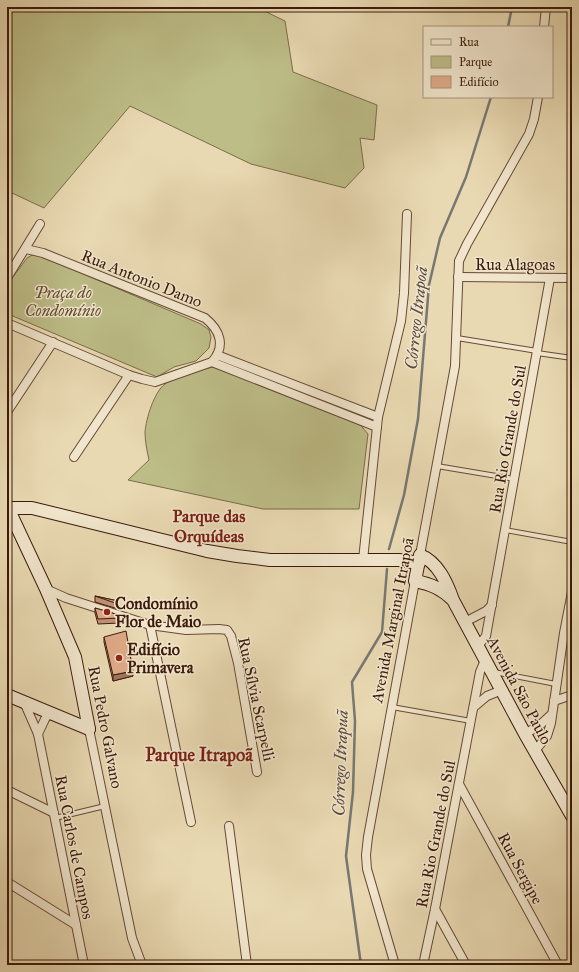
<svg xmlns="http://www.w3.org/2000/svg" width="579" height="972" font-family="'IM FELL Great Primer',serif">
	<rect width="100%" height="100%" fill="#e9d9b2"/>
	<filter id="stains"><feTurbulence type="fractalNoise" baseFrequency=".005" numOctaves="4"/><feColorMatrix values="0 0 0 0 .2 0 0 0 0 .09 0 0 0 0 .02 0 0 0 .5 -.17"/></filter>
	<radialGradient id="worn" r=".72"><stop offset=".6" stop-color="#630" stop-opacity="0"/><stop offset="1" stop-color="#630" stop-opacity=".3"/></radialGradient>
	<g fill="#bdbd87" stroke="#7c6c49">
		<polygon points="7,7 256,7 285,21 293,72 377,105 374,140 360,138 364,168 345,188 251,164 130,106 44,208 12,193 7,200"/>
		<polygon points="32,255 40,256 67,267 201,324 209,330 211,337 209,348 196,361 174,367 157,377 8,314 7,313 7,285 27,258"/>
		<path d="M218,366l140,56 10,12 -9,75h-96l-135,-29 21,-20c-2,-9 -4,-19 -4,-28 1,-13 9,-40 20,-48 15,-11 35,-14 53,-18z"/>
	</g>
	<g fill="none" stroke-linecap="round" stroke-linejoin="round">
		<g stroke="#777873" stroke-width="2.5">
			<polyline points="508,27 512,7"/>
			<polyline points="389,549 404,495 418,419 429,285 440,238 466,177 491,97"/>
			<polyline points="361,965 346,856 353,792 355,721 352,682 382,632 387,569"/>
		</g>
		<defs>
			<g id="service">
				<polyline points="457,338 537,351"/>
				<polyline points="537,353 572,358"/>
				<polyline points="437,466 514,479"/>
				<polyline points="505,530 572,542"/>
				<polyline points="565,633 572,630"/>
				<polyline points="494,672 556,684"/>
				<polyline points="392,707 471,721"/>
				<polyline points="55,818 105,806"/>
			</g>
			<g id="minor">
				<polyline points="544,27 546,7"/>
				<polyline points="458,277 572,278"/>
				<polyline points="7,278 40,224"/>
				<path d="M7,323l122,52 13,4 13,3 57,-20c14,-16 8,-32 -7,-44l-162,-65 -17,-4"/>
				<polyline points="217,355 378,417"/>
				<polyline points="212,362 377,427"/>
				<polyline points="7,412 53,342"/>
				<polyline points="74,457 129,375"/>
				<polyline points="420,555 455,366 459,261 467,244 529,134 534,119 538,97"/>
				<polyline points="363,560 378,417 401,321 404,293 407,214"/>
				<polyline points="46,589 66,598 150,625 186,630 219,629 227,630 231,636 238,663 257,772"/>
				<polyline points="465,622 486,611 492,605"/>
				<polyline points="150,625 191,822"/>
				<polyline points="478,646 486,636 550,278"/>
				<polyline points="554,701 572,695"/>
				<polyline points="24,702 38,734 84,965"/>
				<polyline points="474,707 487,696 502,690"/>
				<polyline points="89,729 132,938 142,965"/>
				<polyline points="38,734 45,719 50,712"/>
				<polyline points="525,734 541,724 552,714"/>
				<polyline points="535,751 547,736 551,723 564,633 572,592"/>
				<polyline points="459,784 558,965"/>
				<polyline points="7,790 54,813"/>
				<polyline points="229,826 247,965"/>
				<polyline points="7,882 76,925"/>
				<polyline points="435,909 466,965"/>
				<polyline points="395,965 367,869 366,855 368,837 415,581"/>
				<polyline points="423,965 435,909 480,672 485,660"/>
			</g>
			<g id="secondary">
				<path d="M453,600c-11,-11 -22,-16 -38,-19l5,-26c18,7 27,28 33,45l72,134 47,82"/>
				<polyline points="7,695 89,729"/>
				<polyline points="89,729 75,657 46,589 8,508 32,508 207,551 237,556 270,560 399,560 419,563"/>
			</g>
		</defs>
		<use href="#service" stroke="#674a35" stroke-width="6"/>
		<use href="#minor" stroke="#674a35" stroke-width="10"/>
		<use href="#secondary" stroke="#3c1a0b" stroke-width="14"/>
		<use href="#service" stroke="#f1e6cd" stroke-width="4"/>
		<use href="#minor" stroke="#f1e6cd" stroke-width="8"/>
		<use href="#secondary" stroke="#f1e6cd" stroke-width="12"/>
	</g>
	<g fill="#c09274" stroke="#3c1a0b">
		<polygon points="95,596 118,601 118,609 95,602"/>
		<polygon points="95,608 119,615 120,623 98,624 95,613"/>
		<polygon points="104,637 133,676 113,681 104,642"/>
	</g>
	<polygon fill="#9c775e" stroke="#3c1a0b" points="133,671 133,676 113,681 113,675"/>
	<g fill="#dfaa87" stroke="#3c1a0b">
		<polygon points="95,596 118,601 118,604"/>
		<polygon points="95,608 119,615 120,618 98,619"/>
		<polygon points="126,631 133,671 113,675 104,637"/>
	</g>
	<g fill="#8f2418" stroke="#f1e6cd" stroke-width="1.5">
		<circle cx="107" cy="612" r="4"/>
		<circle cx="119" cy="658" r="4"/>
	</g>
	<g text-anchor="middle" stroke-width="3" stroke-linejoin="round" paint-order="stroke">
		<g font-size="16" fill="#3c1a0b" stroke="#f1e6cd">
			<text x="515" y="270">Rua Alagoas</text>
			<text transform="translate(142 278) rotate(22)" y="6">Rua Antonio Damo</text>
			<text transform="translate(507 439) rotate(-80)" y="6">Rua Rio Grande do Sul</text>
			<text transform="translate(392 620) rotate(-79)" y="6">Avenida Marginal Itrapoã</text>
			<text transform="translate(520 690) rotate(62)" y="6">Avenida São Paulo</text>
			<text transform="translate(257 699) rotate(78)" y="6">Rua Sílvia Scarpelli</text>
			<text transform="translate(106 727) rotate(79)" y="6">Rua Pedro Galvano</text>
			<text transform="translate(435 834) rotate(-79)" y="6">Rua Rio Grande do Sul</text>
			<text transform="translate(75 847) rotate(79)" y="6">Rua Carlos de Campos</text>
			<text transform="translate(521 868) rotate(62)" y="6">Rua Sergipe</text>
		</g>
		<g font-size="16" font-style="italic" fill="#634b30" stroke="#f1e6cd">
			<text x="63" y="298">Praça do<tspan x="63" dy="18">Condomínio</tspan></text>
		</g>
		<g font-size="16" font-weight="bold" fill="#3c1a0b" stroke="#f1e6cd" text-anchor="start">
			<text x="115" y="609">Condomínio<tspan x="115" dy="18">Flor de Maio</tspan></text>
			<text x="127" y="655">Edifício<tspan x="127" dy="18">Primavera</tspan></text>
		</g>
		<g font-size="17" font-style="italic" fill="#59493f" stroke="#f1e6cd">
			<text transform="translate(416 318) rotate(-84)" y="6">Córrego Itrapoã</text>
			<text transform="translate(340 763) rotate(-88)" y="6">Córrego Itrapuã</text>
		</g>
		<g font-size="17" font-weight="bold" fill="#7a1f14" stroke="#f1e6cd">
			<text x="209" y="522">Parque das<tspan x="209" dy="20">Orquídeas</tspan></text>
		</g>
		<g font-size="18" font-weight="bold" fill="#7a1f14" stroke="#f1e6cd">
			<text x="199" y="761">Parque Itrapoã</text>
		</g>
	</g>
	<rect width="579" height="972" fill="none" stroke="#e9d9b2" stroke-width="24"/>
	<rect x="8" y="8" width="563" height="956" fill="none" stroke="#3c1a0b" stroke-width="2"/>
	<rect x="12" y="12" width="555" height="948" fill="none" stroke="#3c1a0b"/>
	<rect x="423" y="26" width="130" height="72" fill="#f1e6cd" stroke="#a9947f"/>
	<rect x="431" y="39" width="20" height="6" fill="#f1e6cd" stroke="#a9947f"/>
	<text x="459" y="46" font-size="12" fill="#3c1a0b">Rua</text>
	<rect x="431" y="56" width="20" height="12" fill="#bdbd87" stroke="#a9947f"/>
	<text x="459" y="66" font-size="12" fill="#3c1a0b">Parque</text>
	<rect x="431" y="76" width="20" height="12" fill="#dfaa87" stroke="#a9947f"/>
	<text x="459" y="86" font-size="12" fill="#3c1a0b">Edifício</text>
	<rect width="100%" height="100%" filter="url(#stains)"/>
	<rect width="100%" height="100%" fill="url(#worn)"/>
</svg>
